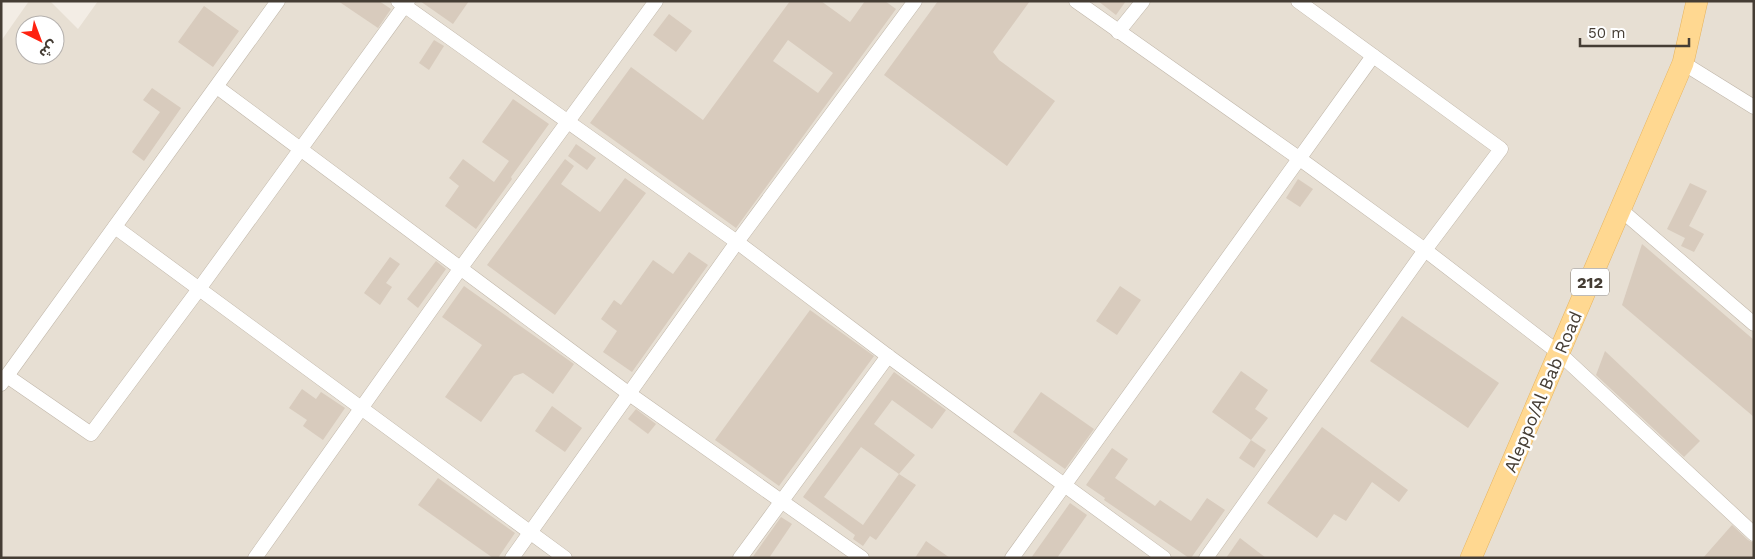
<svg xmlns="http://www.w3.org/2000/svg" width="1755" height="559" font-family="'Work Sans','Noto Sans Arabic',sans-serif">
	<rect width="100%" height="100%" fill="#f3ede5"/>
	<path fill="#e7dfd3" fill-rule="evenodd" d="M29,1h21l28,28 20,-28h1656v557h-1753v-517zM25,25h30v30h-30z"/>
	<g fill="#d8cbbd" fill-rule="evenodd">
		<polygon points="338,1 379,1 391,9 378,28"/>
		<polygon points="420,1 469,1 453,24"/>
		<path d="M790,1h31l29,21 15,-21h20l11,8 -160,219 -146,-105 41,-56 72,53zM788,40l45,33 -15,20 -45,-32z"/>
		<polygon points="938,1 1030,1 993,52 999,60 1055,101 1007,166 884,75"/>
		<polygon points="1098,1 1126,1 1116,15"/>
		<polygon points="204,6 239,31 213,67 178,42"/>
		<polygon points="669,14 692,31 676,52 653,35"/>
		<polygon points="434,40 444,46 429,70 419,63"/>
		<polygon points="152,88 181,108 144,161 132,152 160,112 143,100"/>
		<polygon points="513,99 549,124 511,177 512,179 476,229 445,206 459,186 449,178 463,159 494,182 509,161 482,142"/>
		<polygon points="576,144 596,158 587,170 568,156"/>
		<polygon points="565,159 574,166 561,184 600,212 625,178 646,193 555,315 487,265"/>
		<polygon points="1298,179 1313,189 1300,207 1286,198"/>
		<polygon points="1690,183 1707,191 1689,226 1704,234 1694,252 1681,246 1685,238 1667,229"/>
		<polygon points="1642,244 1754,340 1754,417 1622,305"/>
		<polygon points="689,252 708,265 632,372 603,352 617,331 601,319 614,300 621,305 653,260 673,274"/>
		<polygon points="390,257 400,264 386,283 392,287 380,305 364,293"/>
		<polygon points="436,261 446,269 418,308 407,299"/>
		<polygon points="464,286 574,364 553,394 523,373 514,376 481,422 445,397 482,345 442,317"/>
		<polygon points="1120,286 1141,300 1117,335 1096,321"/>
		<polygon points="810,310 874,356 779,486 715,440"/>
		<polygon points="1402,316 1499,383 1468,428 1370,361"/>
		<polygon points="1605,351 1700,441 1684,457 1596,375"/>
		<polygon points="1241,371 1268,390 1255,409 1268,418 1251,440 1212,412"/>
		<path d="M894,372l52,38 -14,19 -40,-29 -18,24 41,31 -16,19 17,11 -40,55 -6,-4 -7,10 -10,-7 2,-4 -52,-38zM861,447l38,27 -36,51 -39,-28z"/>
		<polygon points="302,389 316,399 321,392 345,408 323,440 303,426 307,420 289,408"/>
		<polygon points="1041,392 1094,429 1065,469 1013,432"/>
		<polygon points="552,406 582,428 565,452 535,431"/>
		<polygon points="636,409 656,424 648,434 628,419"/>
		<polygon points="1322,427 1408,490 1399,502 1372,482 1346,521 1334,514 1317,538 1267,503"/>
		<polygon points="1251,440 1266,450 1254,468 1239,458"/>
		<polygon points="1112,448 1128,459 1115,478 1155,506 1160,500 1191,521 1207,498 1225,510 1191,558 1189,558 1104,500 1105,498 1086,485"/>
		<polygon points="438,478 515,533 498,558 493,558 418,505"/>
		<polygon points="1070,503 1087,515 1057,558 1031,558"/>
		<polygon points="781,517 792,524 769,558 752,558"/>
		<polygon points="1732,525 1748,540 1754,543 1754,558 1703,558"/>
		<polygon points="1240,538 1266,558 1226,558"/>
		<polygon points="926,541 950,558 915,558"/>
	</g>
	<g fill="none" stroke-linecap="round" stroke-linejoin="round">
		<defs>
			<g id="street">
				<polyline points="398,1 737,242 888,356 1164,558"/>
				<polyline points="1076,1 1300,159 1425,250 1559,353 1754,534"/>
				<polyline points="1118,32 1143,1"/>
				<polyline points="1683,63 1754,107"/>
				<polyline points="217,87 628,393 862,558"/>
				<polyline points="1621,210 1754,324"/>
				<polyline points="115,227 565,558"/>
				<polyline points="7,376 91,434 199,289 408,1"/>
				<polyline points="1,384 278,1"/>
				<polyline points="255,558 460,269 656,1"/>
				<polyline points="512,558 737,242 915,1"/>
				<polyline points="740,558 888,356"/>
				<polyline points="1012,558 1373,56"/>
				<polyline points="1206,558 1425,250 1501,149 1298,1"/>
			</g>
			<polyline id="primary" points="1471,558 1683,63 1697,1"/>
		</defs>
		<use href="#street" stroke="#c1b7aa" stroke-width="15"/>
		<use href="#primary" stroke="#e6b460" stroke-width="22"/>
		<use href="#street" stroke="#fff" stroke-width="14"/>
		<use href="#primary" stroke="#ffd891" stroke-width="21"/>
	</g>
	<g text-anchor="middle" stroke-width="5" stroke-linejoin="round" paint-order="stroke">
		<rect fill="#fff" stroke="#7d7771" stroke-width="1" x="1571" y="268.5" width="38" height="27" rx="4"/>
		<g font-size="16" font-weight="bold" fill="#453d34">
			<text x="1590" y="288">212</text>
		</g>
		<g font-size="18" fill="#453d34" stroke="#fff">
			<text transform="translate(1543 392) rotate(-67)" y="6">Aleppo/Al Bab Road</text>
		</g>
	</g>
	<rect width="1755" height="559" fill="none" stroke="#453d34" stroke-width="5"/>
	<g transform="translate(40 40) rotate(138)"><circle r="24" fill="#ffffff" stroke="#b5b1ae"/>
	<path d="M0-4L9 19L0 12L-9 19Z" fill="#fe2210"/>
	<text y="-8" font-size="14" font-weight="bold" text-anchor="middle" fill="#453d34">ش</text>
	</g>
	<path d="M1580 38v8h109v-8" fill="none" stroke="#453d34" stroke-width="2.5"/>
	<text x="1588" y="38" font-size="15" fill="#453d34" stroke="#ffffff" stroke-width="4" paint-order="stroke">50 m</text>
</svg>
